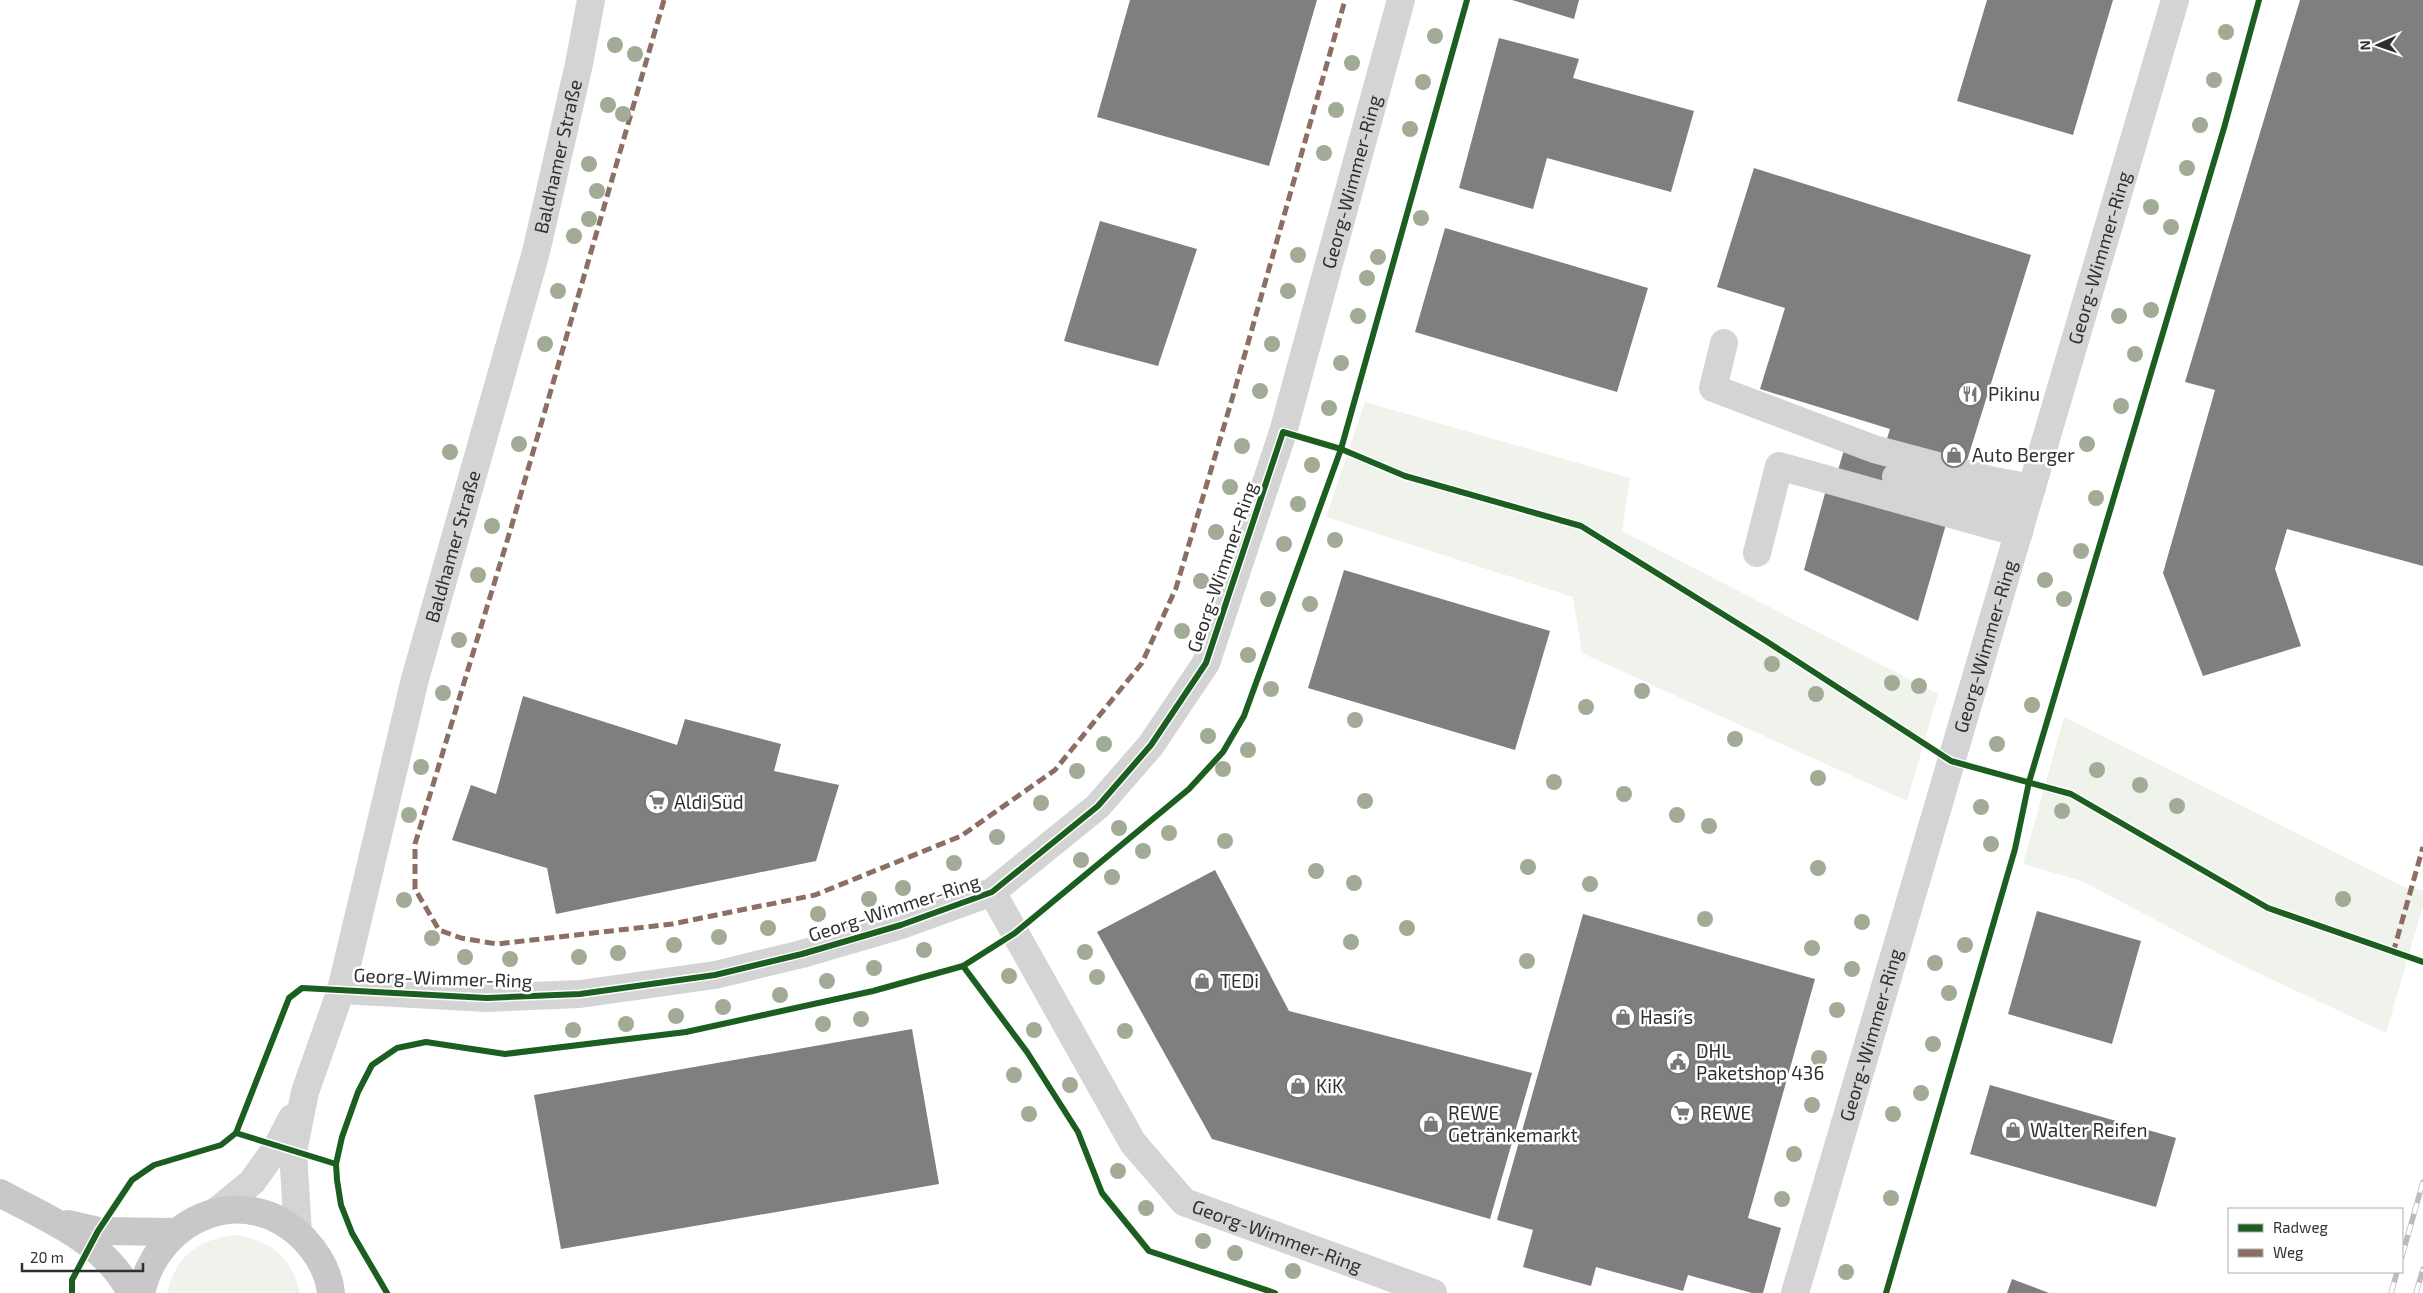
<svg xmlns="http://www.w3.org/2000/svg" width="2423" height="1293" font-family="'Exo 2',sans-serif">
	<rect width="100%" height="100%" fill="#fff"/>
	<g fill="#f0f2ec">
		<polygon points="1365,402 1630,478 1622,531 1938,694 1907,801 1582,653 1573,597 1326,517"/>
		<polygon points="2064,717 2404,887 2423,890 2423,906 2386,1033 2235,962 2082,881 2023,864"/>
		<path d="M235,1235c37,6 56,21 65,58h-133c9,-37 30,-53 68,-58z"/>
	</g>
	<g fill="#7f7f7f">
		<polygon points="1130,0 1317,0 1269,166 1097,117"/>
		<polygon points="1512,0 1579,0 1574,19"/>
		<polygon points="1987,0 2113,0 2073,135 1957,101"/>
		<polygon points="2300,0 2423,0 2423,566 2287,529 2275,569 2301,646 2203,676 2163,573 2215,390 2185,382"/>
		<polygon points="1499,38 1579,59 1573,78 1694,111 1671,192 1547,158 1533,209 1459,188"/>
		<polygon points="1754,168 2031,255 1964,470 1885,445 1890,429 1760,389 1785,308 1717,287"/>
		<polygon points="1100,221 1197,249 1158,366 1064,341"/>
		<polygon points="1445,228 1648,288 1617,392 1415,332"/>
		<polygon points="1844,450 1899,467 1893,486 1838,470"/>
		<polygon points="1827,486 1947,521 1918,621 1804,570"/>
		<polygon points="1344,570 1550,631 1515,750 1308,688"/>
		<polygon points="523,696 677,745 685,719 781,744 774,771 839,785 816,861 556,914 547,868 452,840 471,785 496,794"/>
		<polygon points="1215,870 1289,1011 1532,1073 1490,1219 1212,1139 1097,932"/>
		<polygon points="2037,911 2141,941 2112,1044 2008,1014"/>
		<polygon points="1583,914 1815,979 1748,1218 1781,1228 1763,1293 1752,1293 1688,1275 1683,1291 1596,1267 1591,1286 1523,1267 1533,1230 1497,1220"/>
		<polygon points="912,1029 939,1184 561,1249 534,1095"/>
		<polygon points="1990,1085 2176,1138 2156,1207 1970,1154"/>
		<polygon points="2012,1279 2049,1293 2007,1293"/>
	</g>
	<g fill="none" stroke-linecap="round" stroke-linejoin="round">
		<g stroke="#d4d4d4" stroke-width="28">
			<polyline points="1724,343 1713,388 1874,449 1994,481 2032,488"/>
			<polyline points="1896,477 2024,513"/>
			<polyline points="1757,553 1779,466 2019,533"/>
			<path id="s1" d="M992,892l141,251 51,59 249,91"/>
			<path id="s2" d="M341,990l146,8 93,-4 135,-19 87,-21 99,-29 91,-33 106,-86 53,-61 55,-82 77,-231 118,-432"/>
			<polyline points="214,1213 252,1182 277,1147 292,1118"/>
			<path id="s3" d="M298,1233l-5,-81 12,-60 36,-102 74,-311 121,-427 43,-188 12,-64"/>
			<path id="s4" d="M1795,1293l380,-1293"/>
		</g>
		<g stroke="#c8c8c8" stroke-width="28">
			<path d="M0,1193c49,27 104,47 131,100"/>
			<polyline points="68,1224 98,1231 176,1232"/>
			<path d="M141,1293c17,-77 105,-113 163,-54 14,15 25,34 27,54"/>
		</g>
		<defs>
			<g id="rail">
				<polyline points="2402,1256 2423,1182"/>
				<polyline points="2391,1293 2397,1272"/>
				<polyline points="2416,1293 2423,1269"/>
			</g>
		</defs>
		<use href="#rail" stroke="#bcbcbc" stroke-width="5.5"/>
		<use href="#rail" stroke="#fff" stroke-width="4" stroke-dasharray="11" stroke-linecap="butt"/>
		<g stroke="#8d6e63" stroke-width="5" stroke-dasharray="10 5" stroke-linecap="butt">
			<polyline points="664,0 511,528 415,844 415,889 439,930 461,938 497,944 672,924 815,895 961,836 1055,770 1142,663 1176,588 1235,389 1345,0"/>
			<polyline points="2393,953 2423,847"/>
		</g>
		<defs>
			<g id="cycleway">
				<polyline points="963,966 1027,1052 1078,1132 1102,1193 1149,1251 1275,1293"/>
				<polyline points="236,1133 336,1164"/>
				<polyline points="72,1293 72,1280 98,1231 132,1180 154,1165 221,1145 236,1133 289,998 302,988 487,998 580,994 715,975 802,954 901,925 992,892 1098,806 1151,745 1206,663 1283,432 1341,449 1405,476 1581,526 1766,641 1951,761 2071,794 2268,908 2423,962"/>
				<polyline points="387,1293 352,1233 341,1205 337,1180 336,1164 342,1137 358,1092 372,1065 397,1048 426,1042 505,1054 686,1032 873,991 963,966 1015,933 1189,789 1223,752 1244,716 1341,449 1467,0"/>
				<polyline points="1886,1293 2015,849 2029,782 2224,128 2259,0"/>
			</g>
		</defs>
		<use href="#cycleway" stroke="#fff" stroke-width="9"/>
		<use href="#cycleway" stroke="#1b5e20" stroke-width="6"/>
	</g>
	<g fill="#a2ab96">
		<circle cx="2226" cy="32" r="8"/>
		<circle cx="1435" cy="36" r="8"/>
		<circle cx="615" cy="45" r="8"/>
		<circle cx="635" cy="54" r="8"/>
		<circle cx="1352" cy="63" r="8"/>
		<circle cx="2214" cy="80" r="8"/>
		<circle cx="1423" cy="82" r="8"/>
		<circle cx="608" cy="105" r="8"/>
		<circle cx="1336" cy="110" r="8"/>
		<circle cx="623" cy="114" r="8"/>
		<circle cx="2200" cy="125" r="8"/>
		<circle cx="1410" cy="129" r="8"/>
		<circle cx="1324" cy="153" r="8"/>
		<circle cx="589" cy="164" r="8"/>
		<circle cx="2187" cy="168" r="8"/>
		<circle cx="597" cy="191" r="8"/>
		<circle cx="2151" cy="207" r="8"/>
		<circle cx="1421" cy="218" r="8"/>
		<circle cx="589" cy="219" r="8"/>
		<circle cx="2171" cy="227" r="8"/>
		<circle cx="574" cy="236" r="8"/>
		<circle cx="1298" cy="255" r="8"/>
		<circle cx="1378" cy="257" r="8"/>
		<circle cx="1367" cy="278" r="8"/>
		<circle cx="558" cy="291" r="8"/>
		<circle cx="1288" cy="291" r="8"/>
		<circle cx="2151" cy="310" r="8"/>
		<circle cx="1358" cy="316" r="8"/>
		<circle cx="2119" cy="316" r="8"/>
		<circle cx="545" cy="344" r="8"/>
		<circle cx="1272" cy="344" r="8"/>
		<circle cx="2135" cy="354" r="8"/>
		<circle cx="1341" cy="363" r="8"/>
		<circle cx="1260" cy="391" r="8"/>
		<circle cx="2121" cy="406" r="8"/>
		<circle cx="1329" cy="408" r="8"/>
		<circle cx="519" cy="444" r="8"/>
		<circle cx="2087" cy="444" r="8"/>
		<circle cx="1242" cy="446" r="8"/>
		<circle cx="450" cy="452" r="8"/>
		<circle cx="1312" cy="465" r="8"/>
		<circle cx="1230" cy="487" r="8"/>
		<circle cx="2096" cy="498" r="8"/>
		<circle cx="1298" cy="504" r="8"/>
		<circle cx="492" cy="526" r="8"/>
		<circle cx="1216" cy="532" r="8"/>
		<circle cx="1335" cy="540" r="8"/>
		<circle cx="1284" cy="544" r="8"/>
		<circle cx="2081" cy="551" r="8"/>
		<circle cx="478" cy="575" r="8"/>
		<circle cx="2045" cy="580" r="8"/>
		<circle cx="1201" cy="581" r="8"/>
		<circle cx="1268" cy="599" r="8"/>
		<circle cx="2064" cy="599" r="8"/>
		<circle cx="1310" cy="604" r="8"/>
		<circle cx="1182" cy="631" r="8"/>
		<circle cx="459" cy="640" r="8"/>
		<circle cx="1248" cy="655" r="8"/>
		<circle cx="1772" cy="664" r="8"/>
		<circle cx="1892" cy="683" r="8"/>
		<circle cx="1919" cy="686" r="8"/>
		<circle cx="1271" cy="689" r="8"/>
		<circle cx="1642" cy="691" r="8"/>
		<circle cx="443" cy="693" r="8"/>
		<circle cx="1816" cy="694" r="8"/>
		<circle cx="2032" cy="705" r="8"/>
		<circle cx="1586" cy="707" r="8"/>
		<circle cx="1355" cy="720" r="8"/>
		<circle cx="1208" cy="736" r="8"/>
		<circle cx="1735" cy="739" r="8"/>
		<circle cx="1104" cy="744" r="8"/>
		<circle cx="1997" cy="744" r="8"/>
		<circle cx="1248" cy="750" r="8"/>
		<circle cx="421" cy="767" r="8"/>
		<circle cx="1223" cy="769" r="8"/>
		<circle cx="2097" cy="770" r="8"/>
		<circle cx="1077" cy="771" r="8"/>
		<circle cx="1818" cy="778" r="8"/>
		<circle cx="1554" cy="782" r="8"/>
		<circle cx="2140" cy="785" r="8"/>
		<circle cx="1624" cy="794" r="8"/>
		<circle cx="1365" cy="801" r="8"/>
		<circle cx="1041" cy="803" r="8"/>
		<circle cx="2177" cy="806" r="8"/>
		<circle cx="1981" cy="807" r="8"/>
		<circle cx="2062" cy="811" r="8"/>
		<circle cx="409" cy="815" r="8"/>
		<circle cx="1677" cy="815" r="8"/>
		<circle cx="1709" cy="826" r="8"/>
		<circle cx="1119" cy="828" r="8"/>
		<circle cx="1169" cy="833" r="8"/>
		<circle cx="997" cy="837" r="8"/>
		<circle cx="1225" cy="841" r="8"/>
		<circle cx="1991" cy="844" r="8"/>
		<circle cx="1143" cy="851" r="8"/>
		<circle cx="1081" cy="860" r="8"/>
		<circle cx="954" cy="863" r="8"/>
		<circle cx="1528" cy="867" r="8"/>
		<circle cx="1818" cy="868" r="8"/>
		<circle cx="1316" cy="871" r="8"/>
		<circle cx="1112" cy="877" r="8"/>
		<circle cx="1354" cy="883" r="8"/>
		<circle cx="1590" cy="884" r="8"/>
		<circle cx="903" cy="888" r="8"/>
		<circle cx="869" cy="899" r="8"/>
		<circle cx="2343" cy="899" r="8"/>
		<circle cx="404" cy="900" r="8"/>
		<circle cx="818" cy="914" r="8"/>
		<circle cx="1705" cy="919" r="8"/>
		<circle cx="1862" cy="922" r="8"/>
		<circle cx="768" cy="928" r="8"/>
		<circle cx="1407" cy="928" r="8"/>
		<circle cx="719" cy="937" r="8"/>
		<circle cx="432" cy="938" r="8"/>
		<circle cx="1351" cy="942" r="8"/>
		<circle cx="674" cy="945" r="8"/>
		<circle cx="1965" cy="945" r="8"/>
		<circle cx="1812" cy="948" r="8"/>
		<circle cx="924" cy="950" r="8"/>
		<circle cx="1085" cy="952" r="8"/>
		<circle cx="618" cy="953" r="8"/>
		<circle cx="465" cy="957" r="8"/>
		<circle cx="579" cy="957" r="8"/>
		<circle cx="510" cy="959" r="8"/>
		<circle cx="1527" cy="961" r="8"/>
		<circle cx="1935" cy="963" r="8"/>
		<circle cx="874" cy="968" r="8"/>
		<circle cx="1852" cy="969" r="8"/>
		<circle cx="1009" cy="976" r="8"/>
		<circle cx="1097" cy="977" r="8"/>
		<circle cx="827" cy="981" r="8"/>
		<circle cx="1949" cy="993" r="8"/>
		<circle cx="780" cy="995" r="8"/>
		<circle cx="723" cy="1007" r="8"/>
		<circle cx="1837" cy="1010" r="8"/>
		<circle cx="676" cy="1016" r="8"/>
		<circle cx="861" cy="1019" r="8"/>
		<circle cx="626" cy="1024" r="8"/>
		<circle cx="823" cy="1024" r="8"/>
		<circle cx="573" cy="1030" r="8"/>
		<circle cx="1034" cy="1030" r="8"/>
		<circle cx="1125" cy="1031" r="8"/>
		<circle cx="1933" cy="1044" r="8"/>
		<circle cx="1819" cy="1058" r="8"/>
		<circle cx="1014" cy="1075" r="8"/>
		<circle cx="1070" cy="1085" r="8"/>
		<circle cx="1921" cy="1093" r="8"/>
		<circle cx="1812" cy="1105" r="8"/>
		<circle cx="1029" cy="1114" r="8"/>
		<circle cx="1893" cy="1114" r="8"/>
		<circle cx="1794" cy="1154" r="8"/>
		<circle cx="1118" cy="1171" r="8"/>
		<circle cx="1891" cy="1198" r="8"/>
		<circle cx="1782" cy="1199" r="8"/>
		<circle cx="1146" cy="1208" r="8"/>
		<circle cx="1203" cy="1241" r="8"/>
		<circle cx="1235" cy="1253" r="8"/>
		<circle cx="1293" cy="1271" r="8"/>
		<circle cx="1846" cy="1272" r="8"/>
	</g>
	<defs>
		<symbol id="restaurant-ring" viewBox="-11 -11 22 22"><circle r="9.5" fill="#fff" stroke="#787878" stroke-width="1.5"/><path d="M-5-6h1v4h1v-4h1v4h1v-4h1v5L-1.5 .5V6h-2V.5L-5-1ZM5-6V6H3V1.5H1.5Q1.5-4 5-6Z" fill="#787878"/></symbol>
		<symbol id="shop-ring" viewBox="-11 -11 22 22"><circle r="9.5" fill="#fff" stroke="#787878" stroke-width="1.5"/><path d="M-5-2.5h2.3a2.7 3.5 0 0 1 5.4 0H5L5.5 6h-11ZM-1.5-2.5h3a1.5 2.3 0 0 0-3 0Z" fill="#787878"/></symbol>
		<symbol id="supermarket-ring" viewBox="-11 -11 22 22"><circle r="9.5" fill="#fff" stroke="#787878" stroke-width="1.5"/><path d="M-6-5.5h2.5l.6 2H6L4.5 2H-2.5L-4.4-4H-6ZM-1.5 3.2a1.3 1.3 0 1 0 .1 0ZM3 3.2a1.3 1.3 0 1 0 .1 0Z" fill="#787878"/></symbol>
		<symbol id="civic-ring" viewBox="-11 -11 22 22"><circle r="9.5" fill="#fff" stroke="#787878" stroke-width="1.5"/><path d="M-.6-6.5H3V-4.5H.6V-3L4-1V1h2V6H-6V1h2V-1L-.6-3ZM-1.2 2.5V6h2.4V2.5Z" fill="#787878"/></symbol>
	</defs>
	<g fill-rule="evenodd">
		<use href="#restaurant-ring" x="1956" y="380" width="28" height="28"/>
		<use href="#shop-ring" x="1940" y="441" width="28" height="28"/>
		<use href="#supermarket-ring" x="643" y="788" width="28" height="28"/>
		<use href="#shop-ring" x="1188" y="967" width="28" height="28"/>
		<use href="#shop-ring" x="1609" y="1003" width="28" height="28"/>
		<use href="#civic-ring" x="1664" y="1048" width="28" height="28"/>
		<use href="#shop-ring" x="1284" y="1072" width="28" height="28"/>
		<use href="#supermarket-ring" x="1668" y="1099" width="28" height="28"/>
		<use href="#shop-ring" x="1417" y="1110" width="28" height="28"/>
		<use href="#shop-ring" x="1999" y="1116" width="28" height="28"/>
	</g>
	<g text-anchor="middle" stroke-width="5" stroke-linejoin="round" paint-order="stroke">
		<g font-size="19" fill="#303030" stroke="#fff">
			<text dy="7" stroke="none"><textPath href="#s3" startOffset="1112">Baldhamer Straße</textPath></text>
			<text dy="7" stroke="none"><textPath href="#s2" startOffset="1484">Georg-Wimmer-Ring</textPath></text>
			<text dy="7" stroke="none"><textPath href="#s4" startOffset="1079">Georg-Wimmer-Ring</textPath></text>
			<text dy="7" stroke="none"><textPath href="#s3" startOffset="708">Baldhamer Straße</textPath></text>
			<text transform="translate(1222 567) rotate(-71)" y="7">Georg-Wimmer-Ring</text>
			<text dy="7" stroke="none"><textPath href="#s4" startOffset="674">Georg-Wimmer-Ring</textPath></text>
			<text transform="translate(894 908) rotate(-18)" y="7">Georg-Wimmer-Ring</text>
			<text transform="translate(443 978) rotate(2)" y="7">Georg-Wimmer-Ring</text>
			<text dy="7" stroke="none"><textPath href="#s4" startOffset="269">Georg-Wimmer-Ring</textPath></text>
			<text dy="7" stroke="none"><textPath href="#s1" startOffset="465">Georg-Wimmer-Ring</textPath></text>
		</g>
		<g font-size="19" fill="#303030" stroke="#fff" text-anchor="start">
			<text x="1988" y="401">Pikinu</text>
			<text x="1972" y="462">Auto Berger</text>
			<text x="674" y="809">Aldi Süd</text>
			<text x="1220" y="988">TEDi</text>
			<text x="1640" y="1024">Hasi´s</text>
			<text x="1696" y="1058">DHL<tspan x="1696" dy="22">Paketshop 436</tspan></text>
			<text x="1316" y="1093">KiK</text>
			<text x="1448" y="1120">REWE<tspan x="1448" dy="22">Getränkemarkt</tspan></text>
			<text x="1700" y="1120">REWE</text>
			<text x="2030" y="1137">Walter Reifen</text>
		</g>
	</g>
	<rect x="2228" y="1208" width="175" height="65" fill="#ffffff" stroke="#acacac"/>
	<rect x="2238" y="1224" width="25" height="8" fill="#1b5e20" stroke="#acacac"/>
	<text x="2273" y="1233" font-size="15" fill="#303030">Radweg</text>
	<rect x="2238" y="1249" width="25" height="8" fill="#8d6e63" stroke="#acacac"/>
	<text x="2273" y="1258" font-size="15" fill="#303030">Weg</text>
	<g transform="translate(2378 45) rotate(268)" stroke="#ffffff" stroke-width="4" paint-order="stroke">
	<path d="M0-4L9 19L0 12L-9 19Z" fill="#303030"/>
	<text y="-8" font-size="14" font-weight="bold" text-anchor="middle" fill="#303030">N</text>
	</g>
	<path d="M22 1263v8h121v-8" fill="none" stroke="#303030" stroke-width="2.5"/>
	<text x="30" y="1263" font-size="15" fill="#303030" stroke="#ffffff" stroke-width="4" paint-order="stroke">20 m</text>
</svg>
